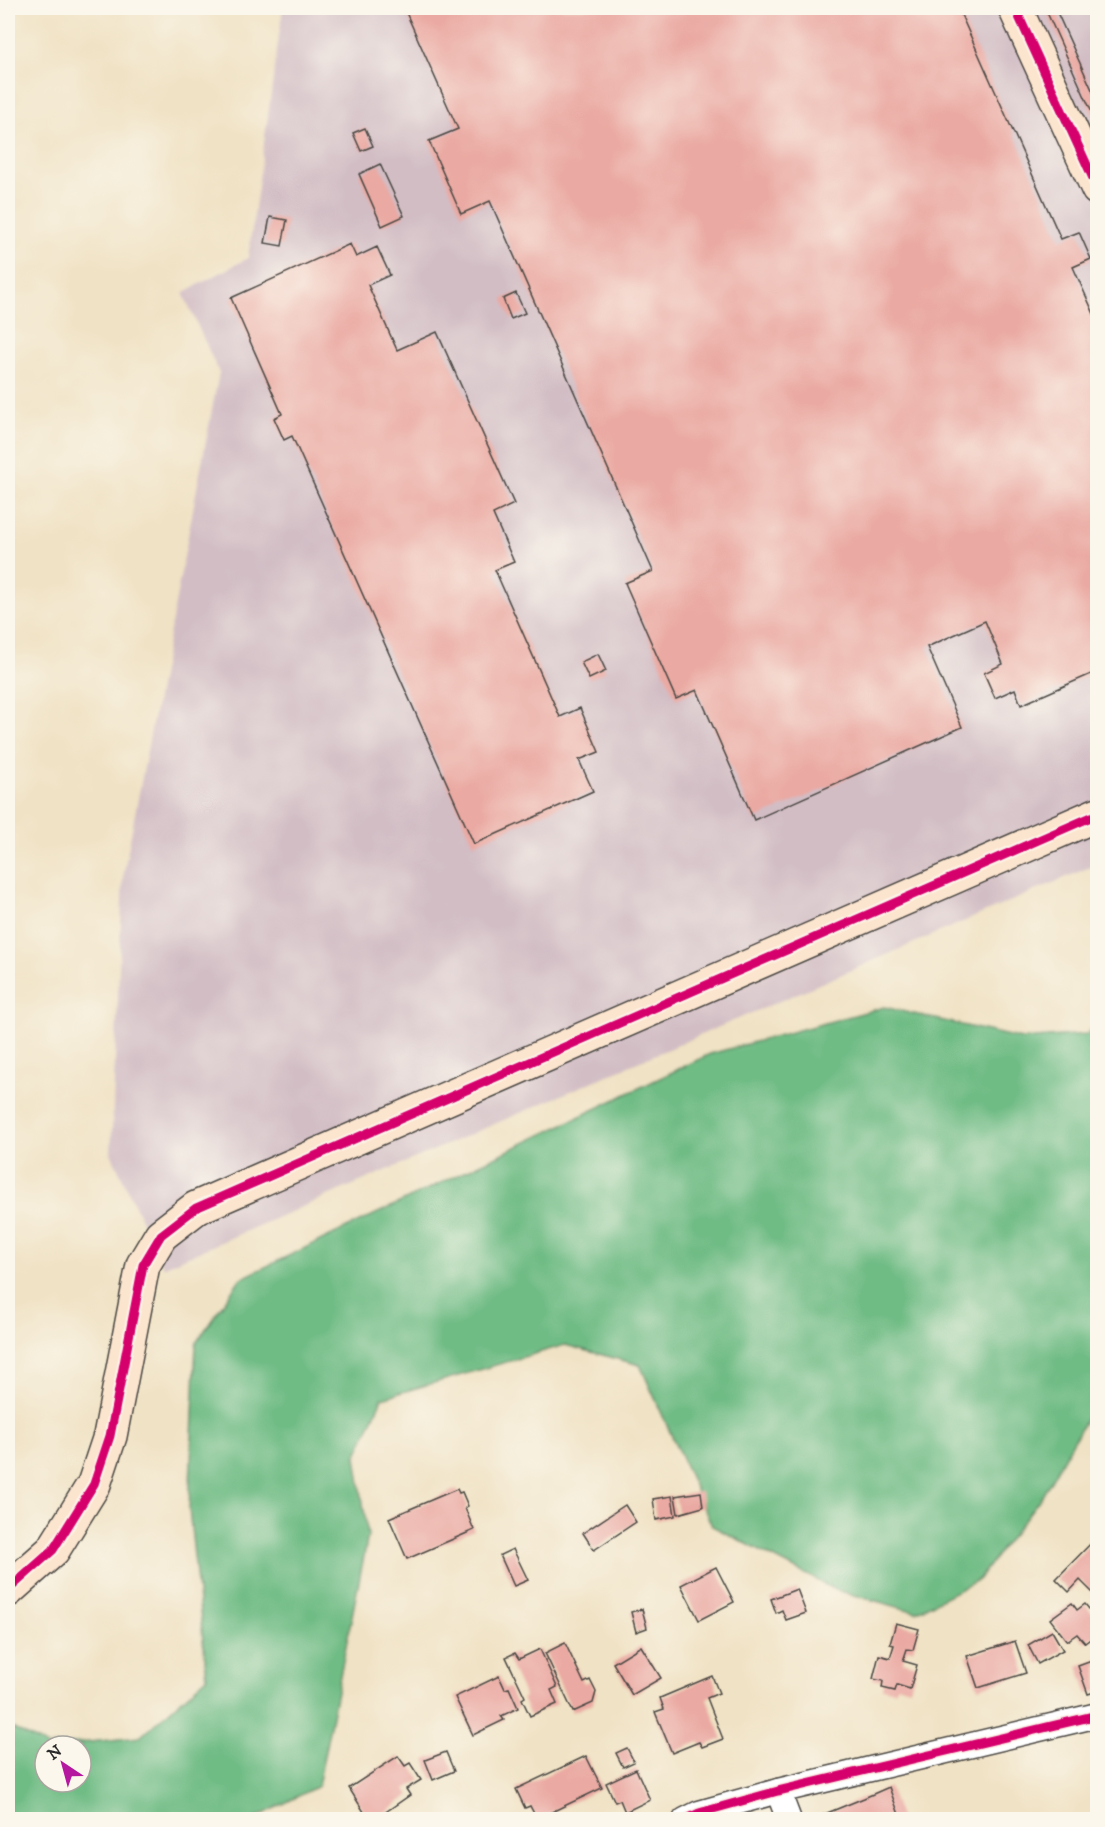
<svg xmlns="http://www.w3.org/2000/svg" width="1105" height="1827" font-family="'IM FELL DW Pica',serif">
	<rect width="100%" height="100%" fill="#fbf7ec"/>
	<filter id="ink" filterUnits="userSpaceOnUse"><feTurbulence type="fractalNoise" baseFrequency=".0167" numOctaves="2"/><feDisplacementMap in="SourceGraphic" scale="12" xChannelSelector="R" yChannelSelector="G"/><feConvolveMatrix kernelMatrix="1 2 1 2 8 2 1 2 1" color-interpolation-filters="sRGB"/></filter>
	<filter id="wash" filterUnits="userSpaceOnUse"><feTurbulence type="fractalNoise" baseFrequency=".008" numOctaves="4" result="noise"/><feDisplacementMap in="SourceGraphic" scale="24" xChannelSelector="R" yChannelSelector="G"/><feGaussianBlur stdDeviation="1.35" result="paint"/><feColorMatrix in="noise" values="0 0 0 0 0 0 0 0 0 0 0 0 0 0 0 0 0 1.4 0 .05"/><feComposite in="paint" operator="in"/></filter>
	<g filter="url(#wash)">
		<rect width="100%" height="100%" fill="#f0e2c4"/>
		<polygon fill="#d2bdc5" points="283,8 1097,8 1097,864 163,1267 111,1153 123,877 219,373 183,293 248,258"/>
		<polygon fill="#70bc85" stroke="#4e7458" stroke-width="1.5" points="884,1007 1022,1039 1087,1034 1097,1020 1097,1400 1042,1496 978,1580 916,1612 836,1590 712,1526 640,1365 565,1345 382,1398 356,1457 368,1536 318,1786 254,1819 8,1819 8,1726 47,1746 45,1782 81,1782 81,1746 49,1746 140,1737 207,1677 189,1509 196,1343 240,1279 710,1054"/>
		<g id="blocks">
			<g fill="#eaa9a2">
				<polygon points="404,8 958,8 1061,239 1079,232 1091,259 1073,267 1098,323 1098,671 1021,705 1015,689 995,698 984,673 1003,664 985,621 927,647 962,727 754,820 697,690 676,699 625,583 653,571 490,201 461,214 429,141 458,129"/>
				<polygon points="1045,8 1055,8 1098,103 1098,126"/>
				<polygon points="365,128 373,146 361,151 353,133"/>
				<polygon points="380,164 404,216 382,226 359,174"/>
				<polygon points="270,217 287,220 282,246 265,243"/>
				<polygon points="350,244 356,257 377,247 390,275 368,285 397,350 437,332 514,504 493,514 514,562 495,570 560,717 580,708 599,752 579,760 593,791 474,844 292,436 284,440 274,418 282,414 231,298"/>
				<polygon points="516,293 525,313 511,319 503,299"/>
				<polygon points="598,654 606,671 589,679 581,662"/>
				<polygon points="457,1489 459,1493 462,1492 468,1506 465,1508 474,1530 407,1559 389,1518"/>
				<polygon points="701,1492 703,1507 678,1514 675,1496"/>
				<polygon points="672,1496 675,1516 656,1520 653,1499"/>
				<polygon points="625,1505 636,1522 594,1550 583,1533"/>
				<polygon points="1098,1536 1098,1588 1093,1593 1080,1580 1069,1592 1056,1579"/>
				<polygon points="513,1549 528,1580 514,1586 500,1555"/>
				<polygon points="716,1567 734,1602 699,1620 681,1585"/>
				<polygon points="797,1589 806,1613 786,1620 782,1610 776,1613 771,1599"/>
				<polygon points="1072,1603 1077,1610 1085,1604 1098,1620 1098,1633 1085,1643 1077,1634 1067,1641 1050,1619"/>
				<polygon points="642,1609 647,1628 636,1632 631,1612"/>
				<polygon points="896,1623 919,1629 913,1650 907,1649 903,1661 917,1665 910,1689 897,1685 895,1691 882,1688 883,1681 873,1679 879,1655 890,1658 894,1645 890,1644"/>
				<polygon points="1052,1631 1063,1650 1038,1664 1028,1645"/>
				<polygon points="1015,1641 1026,1673 978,1688 967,1656"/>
				<polygon points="565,1643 584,1683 590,1680 596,1692 593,1703 573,1712 545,1653"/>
				<polygon points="641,1646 661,1678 632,1695 613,1663"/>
				<polygon points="540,1649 557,1687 551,1690 557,1704 530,1716 522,1699 525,1697 506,1657 515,1653 519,1659"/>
				<polygon points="1097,1659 1098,1691 1088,1694 1078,1666"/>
				<polygon points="499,1676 505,1689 509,1688 518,1708 501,1716 504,1720 473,1735 455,1697"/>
				<polygon points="712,1676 719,1693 707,1698 723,1739 702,1747 699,1742 672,1753 655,1712 664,1709 660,1698"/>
				<polygon points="627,1748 634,1762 623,1767 616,1753"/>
				<polygon points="446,1752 454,1771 433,1780 425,1760"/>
				<polygon points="398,1756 405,1766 410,1763 421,1780 406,1789 410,1795 374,1820 369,1820 349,1788"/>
				<polygon points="586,1756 602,1788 537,1819 530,1806 525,1808 516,1789"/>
				<polygon points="636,1769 650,1800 625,1812 620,1800 615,1802 606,1783"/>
				<polygon points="889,1787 901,1820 810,1820 864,1798"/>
			</g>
		</g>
	</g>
	<g filter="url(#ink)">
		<use href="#blocks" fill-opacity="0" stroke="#494642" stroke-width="1.5"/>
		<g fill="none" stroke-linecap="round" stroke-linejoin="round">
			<defs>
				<g id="street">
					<polyline points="778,1791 789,1820"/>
					<polyline points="685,1820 699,1813 778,1791 1098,1715"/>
				</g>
				<g id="secondary">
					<polyline points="1015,8 1098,189"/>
					<polyline points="8,1590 53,1550 94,1484 110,1436 143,1265 161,1235 196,1208 1098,814"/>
				</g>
			</defs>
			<use href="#street" stroke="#494642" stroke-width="27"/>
			<use href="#secondary" stroke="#494642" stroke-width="36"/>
			<use href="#street" stroke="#fff" stroke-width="24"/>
			<use href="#secondary" stroke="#fce5cf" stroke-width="33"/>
			<defs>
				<g id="cycleway">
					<polyline points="1015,8 1098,189"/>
					<polyline points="8,1590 53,1550 94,1484 110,1436 143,1265 161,1235 196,1208 1098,814"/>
					<polyline points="685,1820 699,1813 778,1791 1098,1715"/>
				</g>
			</defs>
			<use href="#cycleway" stroke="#fbf7ec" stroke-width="13"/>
			<use href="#cycleway" stroke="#d6006c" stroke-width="9"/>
		</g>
	</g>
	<rect width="1105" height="1827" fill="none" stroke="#fbf7ec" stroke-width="30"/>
	<g transform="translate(63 1764) rotate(324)"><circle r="28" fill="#fbf7ec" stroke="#a8a59f" stroke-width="1.5"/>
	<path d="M0-4.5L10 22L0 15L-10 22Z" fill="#b5179e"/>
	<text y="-9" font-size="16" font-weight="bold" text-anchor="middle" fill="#2b2b2b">N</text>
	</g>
</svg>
